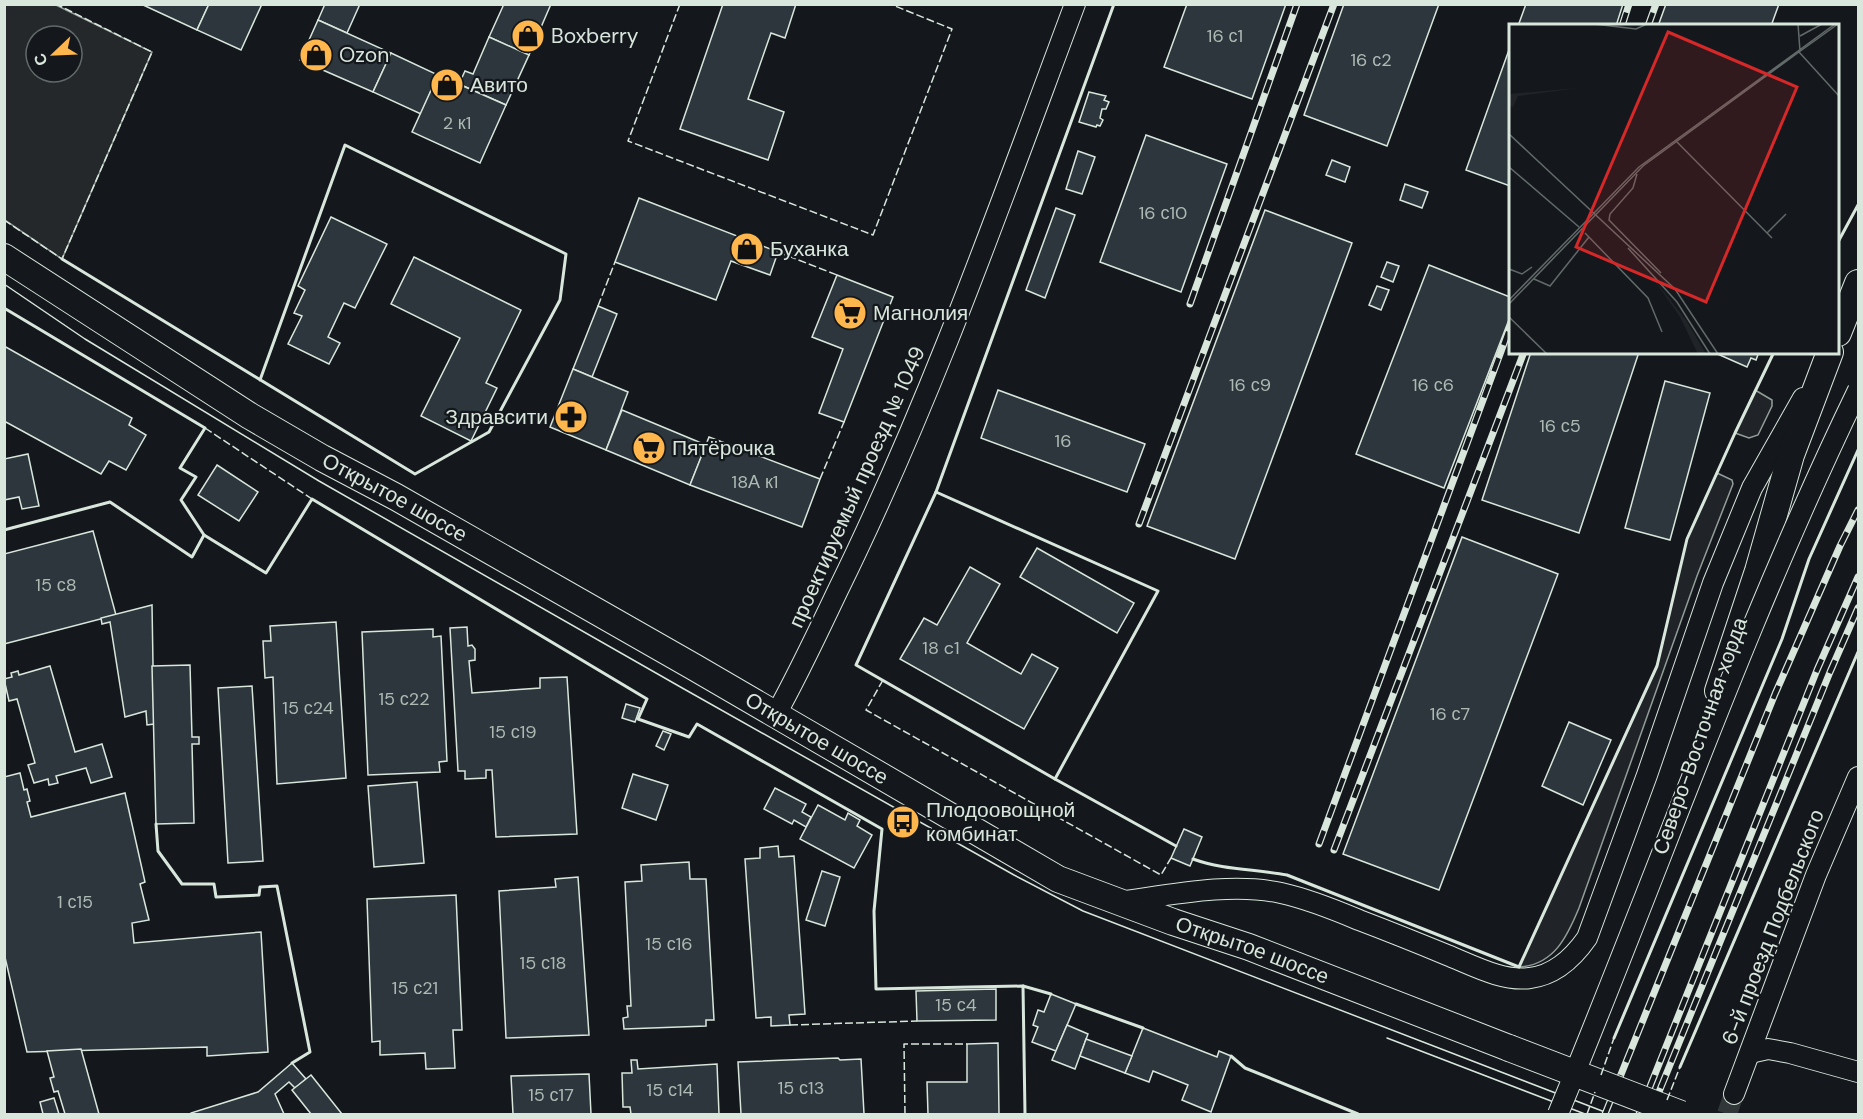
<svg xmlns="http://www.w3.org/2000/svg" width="1863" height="1119" font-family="'DM Sans',sans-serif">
	<rect width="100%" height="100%" fill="#14181c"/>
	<g fill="#202428" stroke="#939e99" stroke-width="1.5">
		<polygon points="1755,390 1772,400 1772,406 1758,435 1749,438 1735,433"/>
		<path d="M1717,473l15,7 1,4 -36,92 -118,332c-12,29 -25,57 -60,59l138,-301 30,-127z"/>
	</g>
	<path fill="#24282b" stroke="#939e99" stroke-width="1.5" fill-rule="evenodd" d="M4,5h52l96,47 -90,207 -57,-39zM36,36h36v36h-36z"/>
	<g fill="#2c363c" stroke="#d8e6dc" stroke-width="1.5">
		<polygon points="141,4 209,4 197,30"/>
		<polygon points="209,4 262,4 241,50 197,30"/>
		<polygon points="325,4 360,4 347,33 318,20"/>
		<polygon points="504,4 551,4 529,55 489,37"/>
		<polygon points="723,4 796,4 785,38 771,33 748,99 784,112 768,160 680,129"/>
		<polygon points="1187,4 1286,4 1252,99 1164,67"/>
		<polygon points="1344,4 1439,4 1387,146 1304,115"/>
		<polygon points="1526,4 1623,4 1616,26 1518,26"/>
		<polygon points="1666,4 1779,4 1771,26 1658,26"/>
		<polygon points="318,20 391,53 373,92 300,60"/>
		<polygon points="489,37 529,55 506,105 459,84 465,71 473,74"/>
		<polygon points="1510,47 1510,186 1466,170"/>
		<polygon points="391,53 438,75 421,114 373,92"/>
		<polygon points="438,75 506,105 480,163 412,132"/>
		<polygon points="1089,92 1106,96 1104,100 1109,102 1106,109 1102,109 1100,118 1103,120 1100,126 1097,125 1096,127 1079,122"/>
		<polygon points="1146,135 1227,164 1181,292 1100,262"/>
		<polygon points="1078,151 1095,157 1082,194 1066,189"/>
		<polygon points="1332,160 1350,167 1345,182 1326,175"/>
		<polygon points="1405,184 1428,192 1422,208 1400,200"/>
		<polygon points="639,198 778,252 770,275 731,261 716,300 615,262"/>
		<polygon points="1056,208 1075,215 1045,298 1026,290"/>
		<polygon points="1265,210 1352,243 1235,559 1147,526"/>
		<polygon points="331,217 387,244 355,308 344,303 328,337 340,343 329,364 288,344 302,316 294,313 305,290 298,286"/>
		<polygon points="414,257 521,310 486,383 497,388 471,441 421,416 460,338 391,304"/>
		<polygon points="1387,262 1399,266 1393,282 1381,277"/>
		<polygon points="1429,265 1510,297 1510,317 1444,488 1356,454"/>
		<polygon points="837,275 893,297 844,422 819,413 843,349 812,337"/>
		<polygon points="1377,286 1389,290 1381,310 1369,305"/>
		<polygon points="598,306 617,314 592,377 573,369"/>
		<polygon points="4,346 132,418 129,425 146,435 126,470 109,461 101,474 4,421"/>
		<polygon points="1531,352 1639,352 1579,533 1482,500"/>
		<polygon points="1713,352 1759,352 1756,360 1751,358 1747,367"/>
		<polygon points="573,369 628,392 606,450 550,427"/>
		<polygon points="1665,381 1710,393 1670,540 1625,528"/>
		<polygon points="998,390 1145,444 1127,492 981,438"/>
		<polygon points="622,410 706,445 690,485 606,450"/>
		<polygon points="709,437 820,479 802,527 690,485"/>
		<polygon points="28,454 39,506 22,509 19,497 4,500 4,459"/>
		<polygon points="217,465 258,492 239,521 198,495"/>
		<polygon points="93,531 116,615 4,644 4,554"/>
		<polygon points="1462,537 1558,574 1439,890 1343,854"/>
		<polygon points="1037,548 1134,603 1117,633 1020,577"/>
		<polygon points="970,567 1000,584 967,643 1021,674 1032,654 1058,668 1024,729 900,659 924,618 937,625"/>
		<polygon points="152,605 154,724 147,725 146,711 125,717 110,622 102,624 101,618"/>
		<polygon points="336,622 346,778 277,784 273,677 265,678 263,641 271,641 270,626"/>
		<polygon points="467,627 468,646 472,645 475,649 475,660 469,661 472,693 540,688 540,678 567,677 577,834 496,837 492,770 486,770 486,778 465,779 465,771 458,771 450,628"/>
		<polygon points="433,629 433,637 441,636 447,761 439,762 440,772 368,775 362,632"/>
		<polygon points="190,665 192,737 199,737 199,744 192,744 194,823 156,824 152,666"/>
		<polygon points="50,666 75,752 102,744 112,777 91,783 86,768 56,776 58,783 49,785 48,779 34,783 28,765 35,763 17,699 9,701 4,679 12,677 11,673 18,671 19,675"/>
		<polygon points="252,686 263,861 228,863 218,688"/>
		<polygon points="626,704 640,708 635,722 622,718"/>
		<polygon points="1569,722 1611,740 1583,805 1542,786"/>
		<polygon points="663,731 671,734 664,750 656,746"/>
		<polygon points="20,773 24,790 27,789 30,801 27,802 31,817 125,793 145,882 140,884 149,920 132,923 134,943 261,932 268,1052 207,1056 207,1047 27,1052 4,953 4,777"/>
		<polygon points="633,774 668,785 656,820 622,808"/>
		<polygon points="417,782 424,863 374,867 368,786"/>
		<polygon points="775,788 806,804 802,812 811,817 806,827 794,820 792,824 764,809"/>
		<polygon points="818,805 845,820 848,813 860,820 857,826 872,835 854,868 800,839"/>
		<polygon points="1184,829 1202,837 1190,866 1171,858"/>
		<polygon points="778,846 779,857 794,856 805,1014 789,1015 790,1025 771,1026 771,1017 756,1018 745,859 760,858 760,848"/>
		<polygon points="689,862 690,879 706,879 714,1020 706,1020 706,1026 624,1029 623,1018 628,1017 627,1006 631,1006 625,882 642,881 641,865"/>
		<polygon points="822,871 840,877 825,926 806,920"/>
		<polygon points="578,877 589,1035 506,1038 499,891 556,887 555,879"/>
		<polygon points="456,895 462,1030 453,1030 455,1068 426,1069 425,1053 380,1055 380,1041 372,1042 367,899"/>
		<polygon points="996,989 996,1020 917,1021 916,991"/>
		<polygon points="1051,994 1076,1004 1056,1051 1032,1042 1038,1027 1033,1025 1038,1010 1044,1012"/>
		<polygon points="1067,1025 1088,1034 1075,1069 1052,1060"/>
		<polygon points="1143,1028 1217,1057 1219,1051 1231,1056 1211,1112 1182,1100 1188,1085 1153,1071 1149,1082 1125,1073"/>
		<polygon points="1086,1039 1132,1056 1125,1073 1080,1056"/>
		<polygon points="998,1043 999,1114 928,1114 927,1082 967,1082 967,1044"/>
		<polygon points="81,1049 99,1114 65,1114 58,1091 54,1092 50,1078 54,1077 47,1051"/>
		<polygon points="838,1058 840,1060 861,1059 864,1114 741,1114 738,1062"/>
		<polygon points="631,1060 637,1060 638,1069 717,1064 719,1114 631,1114 630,1107 623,1107 622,1073 632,1073"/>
		<polygon points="292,1063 306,1079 295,1088 289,1082 275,1094 284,1114 191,1114 191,1113 258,1092"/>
		<polygon points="589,1074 591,1114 513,1114 511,1076"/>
		<polygon points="311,1075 342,1114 311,1114 292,1090"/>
		<polygon points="54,1098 59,1114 43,1114 40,1102"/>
	</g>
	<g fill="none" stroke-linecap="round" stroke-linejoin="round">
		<polyline stroke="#313739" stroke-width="20" stroke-dasharray="20 10" stroke-linecap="butt" points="1727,1114 1734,1094"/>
		<defs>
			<g id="minor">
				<path d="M775,716c23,-41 43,-84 63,-126 93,-189 163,-388 237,-586"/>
				<path d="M1119,902c51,-7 112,-20 162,-9 27,6 52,16 78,27 29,11 59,23 88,35 25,10 56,27 83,23 25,-3 43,-20 57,-40l60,-163 66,-192 39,-95 51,-90"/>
				<polyline points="1750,1053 1768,1049 1790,1053 1858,1072"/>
				<polyline points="1734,1094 1816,875 1858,777"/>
			</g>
			<g id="major">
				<path id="s1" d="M4,257l246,159 72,42 74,39 298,170 364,212 115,43 76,25 260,101"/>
				<polyline points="1838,333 1858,283"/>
				<polyline points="1718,691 1758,571 1791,455 1830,352"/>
			</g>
		</defs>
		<use href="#minor" stroke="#d8e6dc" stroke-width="22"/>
		<use href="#major" stroke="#d8e6dc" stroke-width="28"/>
		<use href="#minor" stroke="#14181c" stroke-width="20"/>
		<use href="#major" stroke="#14181c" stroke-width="26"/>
		<g stroke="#d8e6dc" stroke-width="1.5">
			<polyline points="4,284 85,339 319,481 684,689 1014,875 1083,911 1610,1114"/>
			<polyline points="1387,1038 1585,1114"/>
		</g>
		<defs>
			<g id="rail">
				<polyline points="1622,26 1629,4"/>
				<polyline points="1648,26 1656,4"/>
				<polyline points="1190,304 1297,4"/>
				<polyline points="1139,524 1334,4"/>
				<polyline points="1319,844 1510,327"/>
				<polyline points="1334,850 1524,352"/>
				<polyline points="1605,1114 1775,694 1840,546 1858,510"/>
				<polyline points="1639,1114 1817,670 1858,577"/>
				<polyline points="1650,1114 1830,672 1858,608"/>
			</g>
		</defs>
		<use href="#rail" stroke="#d8e6dc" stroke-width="7"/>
		<use href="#rail" stroke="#14181c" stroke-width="4.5" stroke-dasharray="14" stroke-linecap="butt"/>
		<defs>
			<path id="minor-bridge" d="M1558,1114c100,-241 186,-489 300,-724"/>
			<polyline id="major-bridge" points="1509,1048 1681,1114"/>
		</defs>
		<use href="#minor-bridge" stroke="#d8e6dc" stroke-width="22" stroke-linecap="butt"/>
		<use href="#major-bridge" stroke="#d8e6dc" stroke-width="28" stroke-linecap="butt"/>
		<use href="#minor-bridge" stroke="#14181c" stroke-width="20"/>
		<use href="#major-bridge" stroke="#14181c" stroke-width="26"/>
		<g stroke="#d8e6dc" stroke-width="1.5" stroke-dasharray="8 3" stroke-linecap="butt">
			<polyline points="680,4 628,141 873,235 952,29 890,4"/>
			<polyline points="4,220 62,259 152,52 56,4"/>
			<polyline points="778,252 837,275"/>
			<polyline points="598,306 615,262"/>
			<polyline points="205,428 312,499"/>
			<polyline points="820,479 844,422"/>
			<polyline points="883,680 866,710 1161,875 1171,858"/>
			<polyline points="790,1025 917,1021"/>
			<polyline points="1601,1075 1614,1038"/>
			<polyline points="1667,1100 1680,1067"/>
			<polyline points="905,1114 904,1044 967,1044"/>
			<polyline points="1587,1114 1595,1092"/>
		</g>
		<g stroke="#d8e6dc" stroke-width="3">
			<polyline points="1114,4 936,492 856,665 1055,779 1176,846"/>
			<polyline points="1838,242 1858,205"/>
			<polyline points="62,259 415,474 489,432 560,300 566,254 345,145 260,380"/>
			<polyline points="4,308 205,428 180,468 196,477 181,500 204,535 266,573 312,499 647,699 638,719 689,737 697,724 882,829 874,911 876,989 1023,986 1051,994"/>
			<polyline points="936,492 1158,591 1055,779"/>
			<polyline points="4,530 110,502 192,557 204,535"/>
			<polyline points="156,824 158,851 182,884 214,884 216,897 259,895 260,887 277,886 310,1052 292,1063"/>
			<path d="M1193,859c30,11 62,10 94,16l232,92 138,-301 30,-127 48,-106 39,-81"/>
			<polyline points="1023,986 1025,1114"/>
			<polyline points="1076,1004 1143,1028"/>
			<polyline points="1614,1038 1782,639 1809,559 1858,450"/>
			<polyline points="1231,1056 1245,1068 1358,1114"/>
			<polyline points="1680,1067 1858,652"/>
		</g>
	</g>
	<defs>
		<symbol id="shop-disc" viewBox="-11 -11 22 22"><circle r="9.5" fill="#ffb74d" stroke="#14181c"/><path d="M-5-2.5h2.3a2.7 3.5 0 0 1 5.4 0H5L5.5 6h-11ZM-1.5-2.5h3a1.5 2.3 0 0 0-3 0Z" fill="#111"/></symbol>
		<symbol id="supermarket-disc" viewBox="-11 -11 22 22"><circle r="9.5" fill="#ffb74d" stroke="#14181c"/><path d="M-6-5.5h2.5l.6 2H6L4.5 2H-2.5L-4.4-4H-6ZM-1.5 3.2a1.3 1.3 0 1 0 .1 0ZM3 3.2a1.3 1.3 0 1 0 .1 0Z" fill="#111"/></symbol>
		<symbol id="pharmacy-disc" viewBox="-11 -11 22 22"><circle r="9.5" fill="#ffb74d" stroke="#14181c"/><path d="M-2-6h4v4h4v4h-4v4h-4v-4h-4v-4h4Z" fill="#111"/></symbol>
		<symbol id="bus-disc" viewBox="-11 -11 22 22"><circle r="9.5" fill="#ffb74d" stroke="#14181c"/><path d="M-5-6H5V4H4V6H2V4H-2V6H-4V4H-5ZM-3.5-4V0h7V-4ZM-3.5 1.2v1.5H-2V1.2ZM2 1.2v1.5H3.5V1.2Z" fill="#111"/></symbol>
	</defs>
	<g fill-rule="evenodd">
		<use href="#shop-disc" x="509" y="17" width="38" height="38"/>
		<use href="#shop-disc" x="297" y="36" width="38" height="38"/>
		<use href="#shop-disc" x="428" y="66" width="38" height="38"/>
		<use href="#shop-disc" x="728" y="230" width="38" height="38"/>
		<use href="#supermarket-disc" x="831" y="294" width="38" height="38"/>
		<use href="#pharmacy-disc" x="552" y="398" width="38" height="38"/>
		<use href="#supermarket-disc" x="630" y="429" width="38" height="38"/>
		<use href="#bus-disc" x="884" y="803" width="38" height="38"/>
	</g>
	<g text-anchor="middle" stroke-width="4.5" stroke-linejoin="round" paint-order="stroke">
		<g font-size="18" fill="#adbab4">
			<text x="1225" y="42">16 с1</text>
			<text x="1371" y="66">16 с2</text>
			<text x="457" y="129">2 к1</text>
			<text x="1163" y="219">16 с10</text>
			<text x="1250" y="391">16 с9</text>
			<text x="1433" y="391">16 с6</text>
			<text x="1560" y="432">16 с5</text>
			<text x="1063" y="447">16</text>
			<text x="755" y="488">18А к1</text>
			<text x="56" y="591">15 с8</text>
			<text x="941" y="654">18 c1</text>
			<text x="404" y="705">15 с22</text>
			<text x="308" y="714">15 с24</text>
			<text x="1450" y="720">16 с7</text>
			<text x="513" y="738">15 с19</text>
			<text x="75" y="908">1 с15</text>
			<text x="669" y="950">15 с16</text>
			<text x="543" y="969">15 с18</text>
			<text x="415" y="994">15 с21</text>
			<text x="956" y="1011">15 с4</text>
			<text x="801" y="1094">15 с13</text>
			<text x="670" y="1096">15 с14</text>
			<text x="551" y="1101">15 с17</text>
		</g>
		<g font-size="21" fill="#d8e6dc" stroke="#14181c" text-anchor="start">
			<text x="551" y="43">Boxberry</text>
			<text x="339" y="62">Ozon</text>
			<text x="470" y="92">Авито</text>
			<text x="770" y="256">Буханка</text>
			<text x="873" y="320">Магнолия</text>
			<text x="548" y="424" text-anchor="end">Здравсити</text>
			<text x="672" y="455">Пятёрочка</text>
			<text x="926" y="817">Плодоовощной<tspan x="926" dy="24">комбинат</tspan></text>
		</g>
		<g font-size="21" fill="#d8e6dc" stroke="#14181c">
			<text transform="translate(857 487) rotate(-66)" y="7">проектируемый проезд № 1049</text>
			<text dy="7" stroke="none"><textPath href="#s1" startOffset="459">Открытое шоссе</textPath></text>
			<text transform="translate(1700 736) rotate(-71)" y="7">Северо-Восточная хорда</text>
			<text dy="7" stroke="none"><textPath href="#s1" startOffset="945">Открытое шоссе</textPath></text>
			<text transform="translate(1773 927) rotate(-69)" y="7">6-й проезд Подбельского</text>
			<text dy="7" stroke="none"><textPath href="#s1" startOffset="1431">Открытое шоссе</textPath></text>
		</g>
	</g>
	<g transform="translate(1509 24)">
		<rect width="330" height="330" fill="#14181c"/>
		<path d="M70,64l-61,8 -5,11 -4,-1v-12zM144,254l33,42 20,34h-8l-18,-37z" fill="#202428"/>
		<path fill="none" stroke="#626a69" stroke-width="1.5" d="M85,0l42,5 11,-5M289,0l2,27M291,12l22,-12M290,28l39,-28M0,110l166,155 43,65M167,117l96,97M0,143l70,60M128,150l-4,14 -23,26 -1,6 52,53M76,209l63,65 14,34M258,209l19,-19M119,224l49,54 33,52M0,245l13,5 10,-7M25,255l16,7 39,-49M0,276l130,-133 196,-143M0,280l134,-138 156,-114 40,44M0,293l38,37"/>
		<path fill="#d62828" fill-opacity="0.15" stroke="#d62828" stroke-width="3" d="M159,8l129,55 -91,215 -130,-55z"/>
		<rect width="330" height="330" fill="none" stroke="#d8e6dc" stroke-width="3"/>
	</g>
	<rect width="1863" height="1119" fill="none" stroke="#d8e6dc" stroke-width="12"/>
	<g transform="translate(54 54) rotate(247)"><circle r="28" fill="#14181c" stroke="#626a69" stroke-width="1.5"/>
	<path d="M0-4.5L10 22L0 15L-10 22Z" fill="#ffb74d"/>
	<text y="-9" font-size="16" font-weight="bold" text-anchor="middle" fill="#d8e6dc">С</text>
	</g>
</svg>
